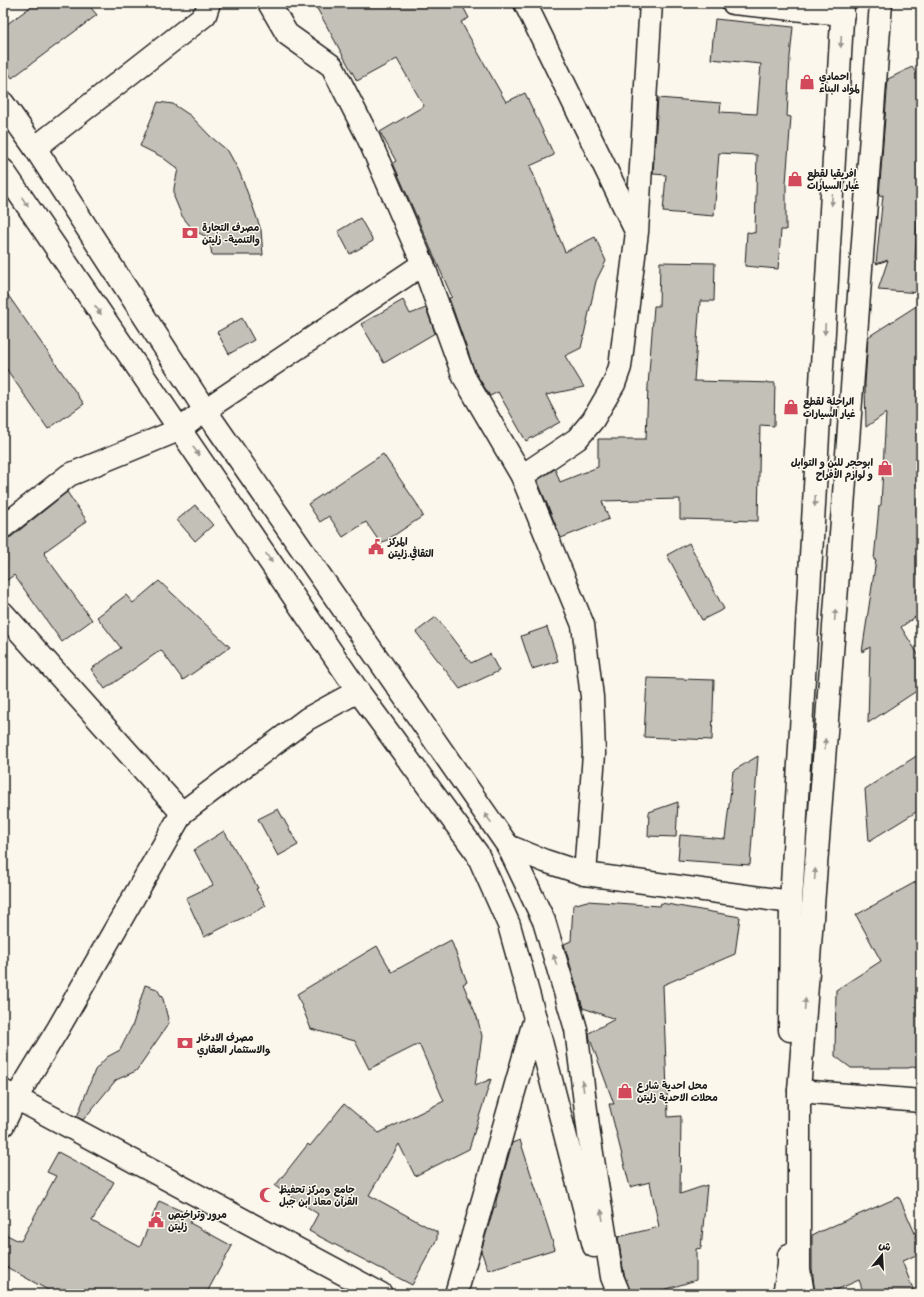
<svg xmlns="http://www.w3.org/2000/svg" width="924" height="1297" font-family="'Balsamiq Sans','Playpen Sans Arabic',sans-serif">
	<rect width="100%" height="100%" fill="#fbf7ec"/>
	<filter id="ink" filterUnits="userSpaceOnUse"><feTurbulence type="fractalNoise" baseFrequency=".025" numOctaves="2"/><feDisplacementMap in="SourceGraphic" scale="8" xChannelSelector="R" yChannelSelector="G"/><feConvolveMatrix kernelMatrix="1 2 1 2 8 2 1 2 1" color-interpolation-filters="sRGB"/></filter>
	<g filter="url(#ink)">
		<g fill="#c3c0b8" stroke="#1c1c1c">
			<polygon points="36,3 87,3 97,15 12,78 3,65 3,27"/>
			<polygon points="314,3 461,3 469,18 461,22 506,102 525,93 554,155 530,166 565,252 595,237 606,261 596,281 581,348 565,356 584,387 546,395 560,422 526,441 498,392 490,396 475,372 449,298 452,297 393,163 396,161 380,132 424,106 397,59 357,81"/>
			<polygon points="715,19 793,27 790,57 787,116 791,117 786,183 786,230 781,230 778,269 745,266 747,232 755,233 757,155 719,153 714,216 663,212 666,175 653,174 658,98 721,103 720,112 757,114 761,64 711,59"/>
			<polygon points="912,67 921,80 921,180 919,181 915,260 921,259 921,293 878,290 888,260 876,264 883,195 879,196 888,79"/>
			<polygon points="158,102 173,104 191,116 210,136 228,151 239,171 253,207 261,230 263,255 212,255 209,238 193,230 182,216 174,197 174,188 178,169 162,157 140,146"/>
			<polygon points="360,218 373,241 350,254 338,231"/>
			<polygon points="660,262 715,263 714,301 700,301 694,381 775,383 774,426 760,425 758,521 680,519 680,499 602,501 609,519 561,538 538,482 539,479 555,469 560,482 598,467 598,439 646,439 648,386 654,306 659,306"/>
			<polygon points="3,288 84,404 48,429 3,364"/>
			<polygon points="403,300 410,314 426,308 435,333 384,363 361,324"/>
			<polygon points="921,303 921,613 901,627 921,659 921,688 868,723 870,647 862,652 876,560 874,560 879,506 881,505 886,413 866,427 865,384 868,337"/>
			<polygon points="242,318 254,340 229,354 217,332"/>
			<polygon points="383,454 417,504 423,516 381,544 366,522 343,537 329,516 320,522 308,504"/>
			<polygon points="67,492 87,521 44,552 45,553 44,554 92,620 62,642 14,575 3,583 3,539 11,537"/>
			<polygon points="195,505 213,525 195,541 177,520"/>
			<polygon points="689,543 724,609 702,620 667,555"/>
			<polygon points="159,581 230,647 183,680 161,650 105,689 91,669 121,648 97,617 126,595 133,603"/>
			<polygon points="436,617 471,663 490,654 499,671 460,689 416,632"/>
			<polygon points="547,627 558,661 532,669 521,636"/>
			<polygon points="647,678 714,680 712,740 644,737"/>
			<polygon points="921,753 921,809 869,841 865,789"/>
			<polygon points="758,756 750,865 678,860 680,835 725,839 733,771"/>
			<polygon points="678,802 676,837 648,836 649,812"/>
			<polygon points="278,809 298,845 278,856 258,819"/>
			<polygon points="224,831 258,888 256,889 266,906 204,937 186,898 213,885 194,850"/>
			<polygon points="921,879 921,1065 908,1068 851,1068 835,1056 836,990 881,961 856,915"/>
			<polygon points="587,901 660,906 661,903 740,917 735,954 663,985 668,1117 681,1116 680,1194 707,1185 701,1248 696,1249 696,1280 651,1294 631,1294 624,1274 618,1237 659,1227 650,1182 630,1187 609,1104 614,1104 590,1039 589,1033 615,1019 583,1008 564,944 571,941 573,905"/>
			<polygon points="451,940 467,982 463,984 477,1017 482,1036 475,1086 491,1079 469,1149 415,1176 399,1144 369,1195 437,1232 437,1239 412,1285 309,1231 318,1214 275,1186 308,1144 310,1146 344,1104 379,1133 444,1101 419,1044 369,1069 355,1041 311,1029 297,994 377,946 392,972"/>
			<polygon points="145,985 157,989 163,999 169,1023 136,1071 116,1080 83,1120 77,1117 95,1070 107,1057 120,1050 133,1024"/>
			<polygon points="520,1140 555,1249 488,1270 481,1251 494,1207 496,1207 496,1201 512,1143"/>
			<polygon points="58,1152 114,1182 92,1221 140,1247 159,1201 193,1216 190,1223 232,1246 206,1294 55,1294 3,1265 3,1233 17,1240 18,1239 21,1241 56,1176 47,1172"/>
			<polygon points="899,1197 921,1247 921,1253 902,1261 915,1294 864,1294 859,1280 827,1294 815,1294 812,1268 812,1235"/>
		</g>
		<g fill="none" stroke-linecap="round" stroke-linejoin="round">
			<defs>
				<g id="minor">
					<polyline points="269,3 287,34 332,66 367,135 423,264 464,377 522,476 583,625 592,697 594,754 585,874"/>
					<polyline points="525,3 636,231"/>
					<polyline points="733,3 843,14"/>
					<polyline points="35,148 205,15 209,3"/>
					<polyline points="522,476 577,439 593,420 614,384 620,367 637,232 651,3"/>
					<polyline points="3,527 69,475 181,429 205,410 423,264"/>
					<polyline points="3,613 182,813"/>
					<polyline points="508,846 545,861 585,874 791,902"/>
					<polyline points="3,1091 381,1294"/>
					<polyline points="799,1091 921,1101"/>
					<polyline points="3,1125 16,1098 58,1029 182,813 307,719 358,691"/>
					<polyline points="456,1294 535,1018"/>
				</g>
				<g id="major">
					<polyline points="3,103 35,148 205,410 508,846 544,921 576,1029 589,1135 612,1277 619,1294"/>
					<polyline points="3,170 358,691 477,853 509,925 535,1018 594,1246"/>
					<polyline points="790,1030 791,902 843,3"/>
					<polyline points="784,1294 789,1265 789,1255"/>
					<polyline points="803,1294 799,1269 799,1091 881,3"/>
				</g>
			</defs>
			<use href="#minor" stroke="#1c1c1c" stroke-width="25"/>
			<use href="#major" stroke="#1c1c1c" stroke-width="25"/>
			<use href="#minor" stroke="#fbf7ec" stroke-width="22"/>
			<use href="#major" stroke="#fbf7ec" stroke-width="22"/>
		</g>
		<defs><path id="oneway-solid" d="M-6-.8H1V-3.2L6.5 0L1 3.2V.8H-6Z"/></defs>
		<g fill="#97948e">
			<use href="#oneway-solid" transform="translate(841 42) rotate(93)"/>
			<use href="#oneway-solid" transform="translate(832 200) rotate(93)"/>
			<use href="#oneway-solid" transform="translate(25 202) rotate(56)"/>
			<use href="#oneway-solid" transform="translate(98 310) rotate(55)"/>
			<use href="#oneway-solid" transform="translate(825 329) rotate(93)"/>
			<use href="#oneway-solid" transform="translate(196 451) rotate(56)"/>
			<use href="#oneway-solid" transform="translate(815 501) rotate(93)"/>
			<use href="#oneway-solid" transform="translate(269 558) rotate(56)"/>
			<use href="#oneway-solid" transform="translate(835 615) rotate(-86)"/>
			<use href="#oneway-solid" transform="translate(825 744) rotate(-86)"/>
			<use href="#oneway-solid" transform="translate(488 818) rotate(-125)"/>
			<use href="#oneway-solid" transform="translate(815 874) rotate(-86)"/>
			<use href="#oneway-solid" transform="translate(555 960) rotate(-107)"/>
			<use href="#oneway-solid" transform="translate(805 1004) rotate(-86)"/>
			<use href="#oneway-solid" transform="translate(583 1086) rotate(-97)"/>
			<use href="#oneway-solid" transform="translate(602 1215) rotate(-99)"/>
		</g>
	</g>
	<defs>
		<symbol id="shop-bare" viewBox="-9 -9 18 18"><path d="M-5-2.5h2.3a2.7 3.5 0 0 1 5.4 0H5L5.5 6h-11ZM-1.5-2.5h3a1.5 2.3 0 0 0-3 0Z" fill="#d1495b" stroke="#fbf7ec" stroke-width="2.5" paint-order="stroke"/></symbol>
		<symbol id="bank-bare" viewBox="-9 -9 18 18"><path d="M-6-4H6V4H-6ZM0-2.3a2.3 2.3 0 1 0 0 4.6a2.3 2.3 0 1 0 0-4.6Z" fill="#d1495b" stroke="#fbf7ec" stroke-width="2.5" paint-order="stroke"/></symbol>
		<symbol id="civic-bare" viewBox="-9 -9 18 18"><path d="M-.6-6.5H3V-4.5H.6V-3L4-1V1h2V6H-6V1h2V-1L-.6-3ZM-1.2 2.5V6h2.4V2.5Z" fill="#d1495b" stroke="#fbf7ec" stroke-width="2.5" paint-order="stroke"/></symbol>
		<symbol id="mosque-bare" viewBox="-9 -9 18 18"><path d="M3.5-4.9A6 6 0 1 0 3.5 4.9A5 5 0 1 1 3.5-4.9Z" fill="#d1495b" stroke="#fbf7ec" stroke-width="2.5" paint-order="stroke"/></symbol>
	</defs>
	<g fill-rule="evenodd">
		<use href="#shop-bare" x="796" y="71" width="22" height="22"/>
		<use href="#shop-bare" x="784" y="168" width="22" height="22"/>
		<use href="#bank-bare" x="179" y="222" width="22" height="22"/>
		<use href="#shop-bare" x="780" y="396" width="22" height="22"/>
		<use href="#shop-bare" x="874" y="457" width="22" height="22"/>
		<use href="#civic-bare" x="365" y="536" width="22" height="22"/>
		<use href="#bank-bare" x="174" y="1032" width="22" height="22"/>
		<use href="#shop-bare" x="614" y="1080" width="22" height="22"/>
		<use href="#mosque-bare" x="256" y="1184" width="22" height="22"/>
		<use href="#civic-bare" x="145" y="1209" width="22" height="22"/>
	</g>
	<g text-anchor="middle" stroke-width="3" stroke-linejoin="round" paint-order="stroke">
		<g font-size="10" font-weight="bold" fill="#1c1c1c" stroke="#fbf7ec" text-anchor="start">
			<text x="819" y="80">احمادي<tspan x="819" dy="12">لمواد البناء</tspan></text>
			<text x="807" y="177">افريقيا لقطع<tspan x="807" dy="12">غيار السيارات</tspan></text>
			<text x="202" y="231">مصرف التجارة<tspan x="202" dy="12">والتنمية- زليتن</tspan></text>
			<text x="803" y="405">الراحلة لقطع<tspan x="803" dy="12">غيار السيارات</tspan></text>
			<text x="873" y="466" text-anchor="end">ابوحجر للبن و التوابل<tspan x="873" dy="12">و لوازم الأفراح</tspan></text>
			<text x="388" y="545">المركز<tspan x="388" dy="12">الثقافي.زليتن</tspan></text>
			<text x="197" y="1041">مصرف اﻻدخار<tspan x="197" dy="12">واﻻستثمار العقاري</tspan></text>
			<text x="637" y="1089">محل احدية شارع<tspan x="637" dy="12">محلات الاحدية زليتن</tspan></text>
			<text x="279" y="1193">جامع ومركز تحفيظ<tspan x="279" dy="12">القرآن معاذ ابن جبل</tspan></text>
			<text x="168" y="1218">مرور وتراخيص<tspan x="168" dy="12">زليتن</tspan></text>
		</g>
	</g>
	<rect width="924" height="1297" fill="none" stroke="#fbf7ec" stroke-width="16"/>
	<rect x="8" y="8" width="908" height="1281" fill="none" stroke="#1c1c1c" stroke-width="1.5" filter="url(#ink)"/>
	<g transform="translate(882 1255) rotate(18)" stroke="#fbf7ec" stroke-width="3" paint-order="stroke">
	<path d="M0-3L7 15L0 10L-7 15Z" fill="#1c1c1c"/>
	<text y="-6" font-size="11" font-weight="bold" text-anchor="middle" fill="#1c1c1c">ش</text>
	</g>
</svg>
